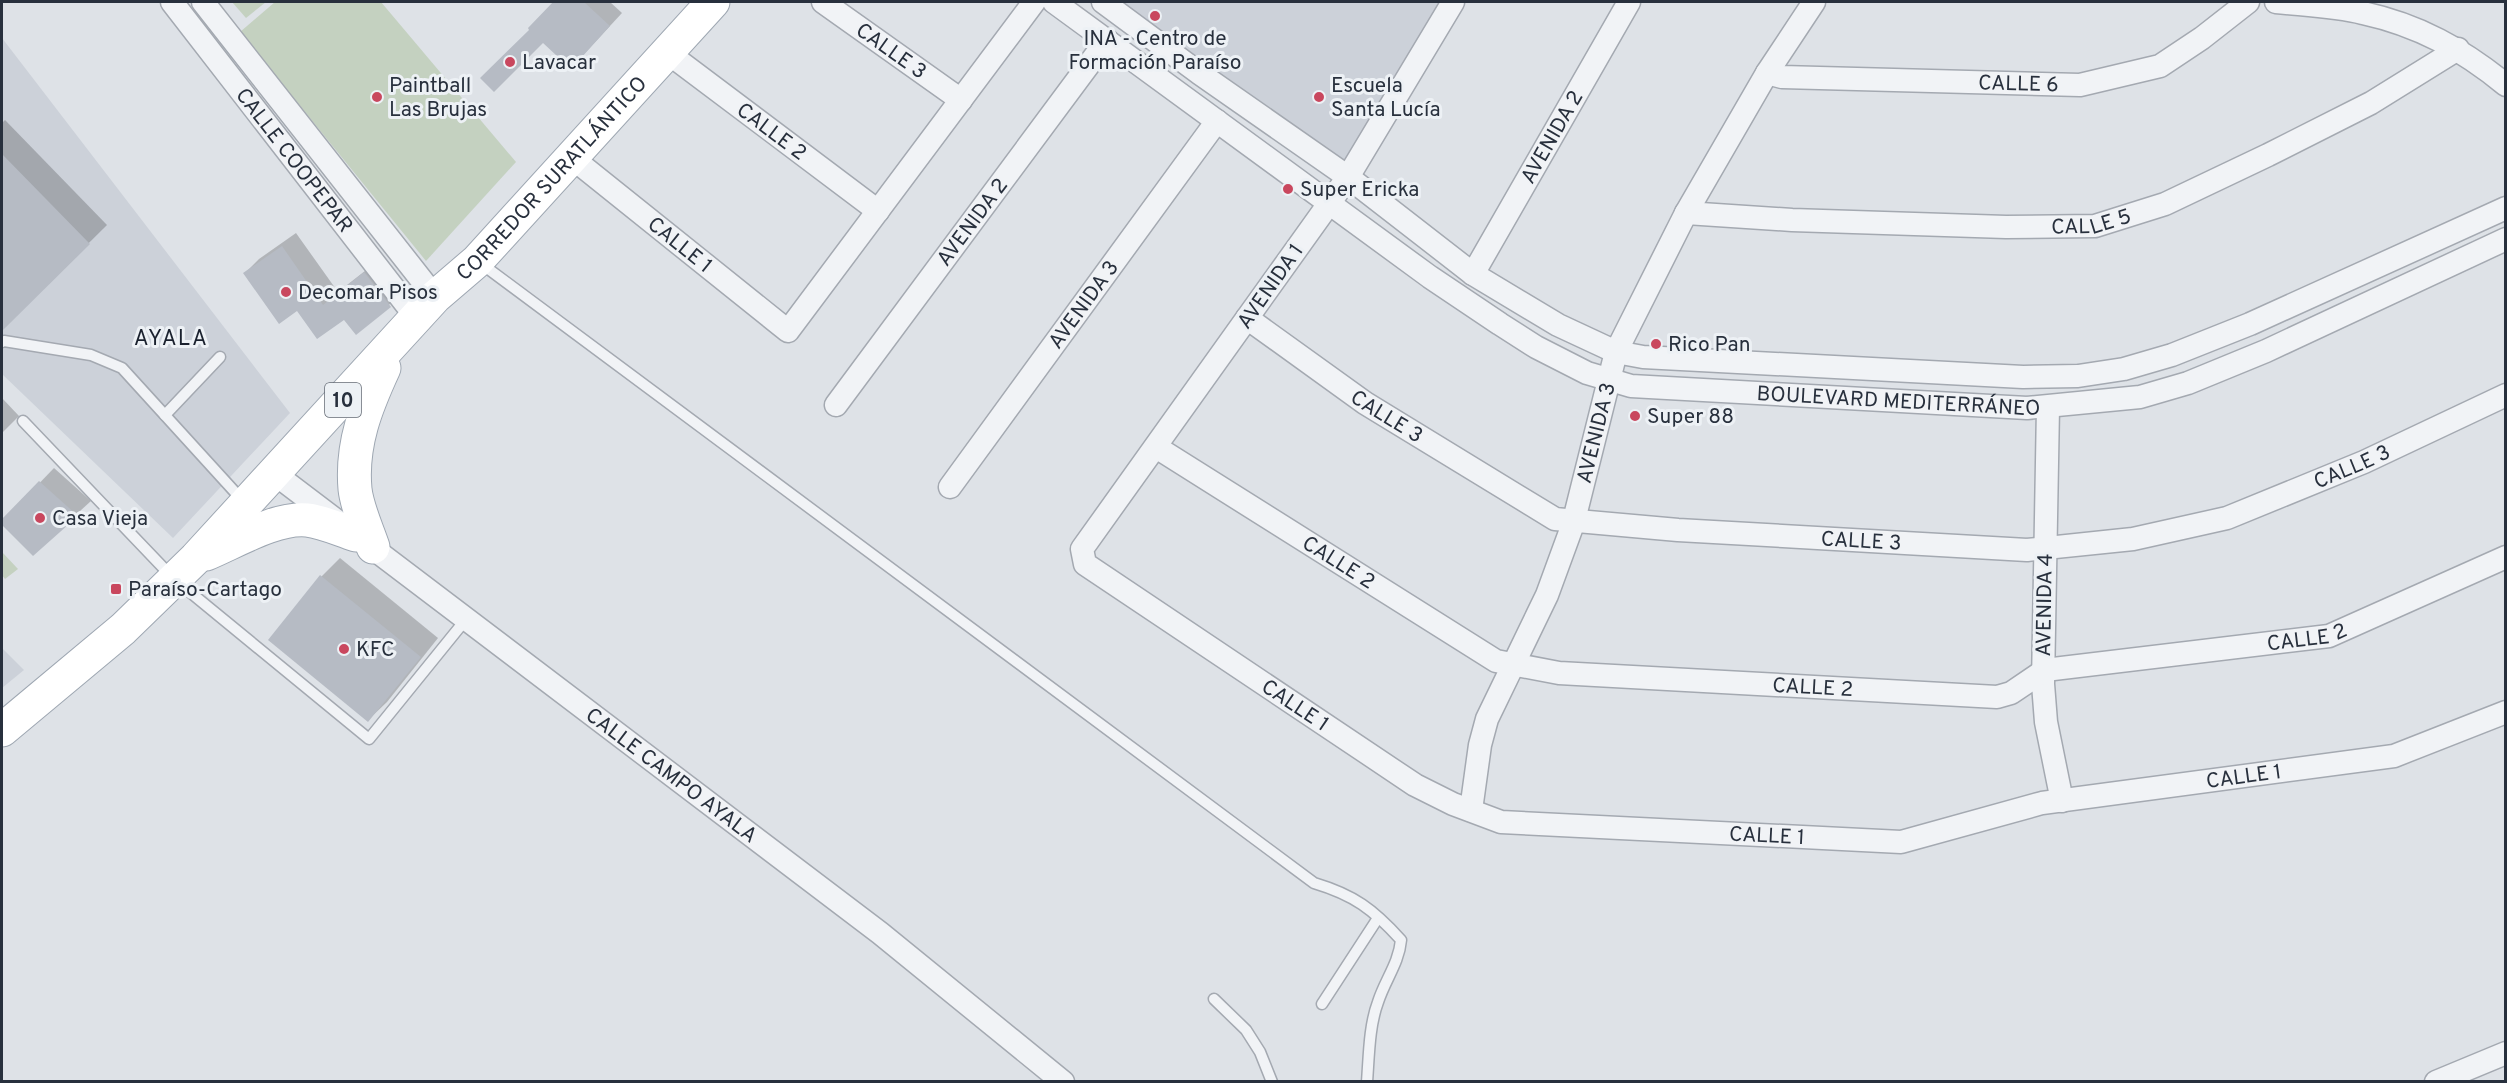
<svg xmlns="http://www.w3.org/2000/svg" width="2507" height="1083" font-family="Overpass,sans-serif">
	<rect width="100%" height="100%" fill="#dee2e7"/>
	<g fill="#ccd1d9">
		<polygon points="1121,2 1443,2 1346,164"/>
		<polygon points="2,38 290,413 173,538 2,374"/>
		<polygon points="2,648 24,670 2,688"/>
	</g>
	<g fill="#c4d1c0">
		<polygon points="232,2 266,2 246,18"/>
		<polygon points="275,2 381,2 516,162 426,261 240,32"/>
		<polygon points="2,552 18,569 5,579 2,575"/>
	</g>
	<g fill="#0003">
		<polygon points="555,2 610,2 622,13 584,54 530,28"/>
		<polygon points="5,120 107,225 2,329 2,123"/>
		<polygon points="296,233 338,292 379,260 404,292 356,333 344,318 298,309 245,273 259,259"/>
		<polygon points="2,398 19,416 2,433"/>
		<polygon points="54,468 91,501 33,554 2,522"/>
		<polygon points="340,558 438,638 387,702 368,720 270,640 322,576"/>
	</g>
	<g fill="#b6bbc4">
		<polygon points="553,2 584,2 610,26 571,69 543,43 494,92 480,78 529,30 528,28"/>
		<polygon points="2,154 90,244 2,331"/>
		<polygon points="282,246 323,305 364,272 391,307 356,335 344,320 317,339 297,311 279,324 243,273"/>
		<polygon points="39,481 78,516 33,556 2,525 2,519"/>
		<polygon points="320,575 421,657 368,722 268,640"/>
	</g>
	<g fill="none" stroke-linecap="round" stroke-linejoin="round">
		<defs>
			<g id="service">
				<path d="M479,262l835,621c40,12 59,26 87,57 -2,23 -16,40 -23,62 -9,24 -9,54 -11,80"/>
				<polyline points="2,342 4,341 91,355 122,368 244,502"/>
				<polyline points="165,415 220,357"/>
				<polyline points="23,421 174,579 369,739 467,618"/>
				<polyline points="1214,999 1246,1030 1260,1052 1272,1082"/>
				<polyline points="1322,1004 1378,918"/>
			</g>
			<g id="minor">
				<path id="s1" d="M172,2l244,315"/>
				<polyline points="203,2 435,297"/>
				<path id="s2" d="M823,2l138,98"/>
				<path id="s3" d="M1054,2l376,275 70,47 36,23 51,26 44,13 396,22 113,-11 48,-14 78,-32 240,-112"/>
				<polyline points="1103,2 1199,73 1348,177 1473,274 1558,325 1616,352 1643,357 2023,377 2078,376 2124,369 2172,355 2250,324 2506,208"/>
				<path id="s4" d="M1453,2l-105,175 -266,372 3,15 330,221 38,19 48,18 400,20 141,-39 352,-47 112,-44"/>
				<path d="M2276,2c28,3 59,4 87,11 55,12 99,36 143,72"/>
				<path id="s5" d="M668,53l210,158"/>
				<path id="s6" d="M1767,73l15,4 298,8 80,-19 42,-28 46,-36"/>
				<path id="s7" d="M571,157l217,174 246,-329"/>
				<path id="s8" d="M1686,213l106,7 214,7 89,-1 70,-22 103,-49 103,-52 87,-54"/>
				<path id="s9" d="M1473,274l156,-272"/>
				<path id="s10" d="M1247,318l118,85 190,116 123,11 349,20 106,-11 94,-21 137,-56 142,-67"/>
				<path id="s11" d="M836,405l271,-365"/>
				<polyline points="2048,407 2043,684 2046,722 2062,801"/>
				<path id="s12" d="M1156,447l340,214 63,12 438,24 14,-4 34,-23 284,-34 177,-79"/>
				<path id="s13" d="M275,474l605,459 183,149"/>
				<path id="s14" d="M950,487l267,-366"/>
				<path id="s15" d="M1471,810l9,-65 7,-26 60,-124 26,-71 43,-172 70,-139 81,-140 47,-71"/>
				<polyline points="2436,1082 2506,1053"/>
			</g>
			<g id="primary">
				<path d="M373,547c-6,-18 -16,-39 -18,-58 -4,-45 11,-82 29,-121"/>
				<path d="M206,554c29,-12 70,-37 101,-34 17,2 33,10 49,15"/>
				<path id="s16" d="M2,730l121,-101 73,-71 239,-261 42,-36 236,-259"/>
			</g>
		</defs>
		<use href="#service" stroke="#a4a9b1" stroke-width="13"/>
		<use href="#minor" stroke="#a4a9b1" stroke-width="25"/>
		<use href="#primary" stroke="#9ea7b2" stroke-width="35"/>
		<use href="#service" stroke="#f1f3f6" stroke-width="10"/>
		<use href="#minor" stroke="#f1f3f6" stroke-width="22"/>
		<use href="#primary" stroke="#fff" stroke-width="33"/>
	</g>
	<g fill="#c9475e" stroke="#edf1f5" stroke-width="2">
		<circle cx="1155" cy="16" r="6"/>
		<circle cx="510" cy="62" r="6"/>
		<circle cx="377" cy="97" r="6"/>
		<circle cx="1319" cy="97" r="6"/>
		<circle cx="1288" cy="189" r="6"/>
		<circle cx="286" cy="292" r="6"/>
		<circle cx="1656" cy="344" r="6"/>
		<circle cx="1635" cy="416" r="6"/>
		<circle cx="40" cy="518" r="6"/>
		<rect x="110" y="583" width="12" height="12" rx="3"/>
		<circle cx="344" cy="649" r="6"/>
	</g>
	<g text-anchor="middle" stroke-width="6" stroke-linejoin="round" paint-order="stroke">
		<rect fill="#edf1f5" stroke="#636a74" stroke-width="1.5" x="325" y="383" width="36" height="34" rx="4.5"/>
		<g font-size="20" font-weight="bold" fill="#28303d">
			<text x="343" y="407">10</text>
		</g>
		<g font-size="21" fill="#28303d" stroke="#edf1f5" text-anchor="start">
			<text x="1155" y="45" text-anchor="middle">INA - Centro de<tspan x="1155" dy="24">Formación Paraíso</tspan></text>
			<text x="522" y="69">Lavacar</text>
			<text x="389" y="92">Paintball<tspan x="389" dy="24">Las Brujas</tspan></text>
			<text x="1331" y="92">Escuela<tspan x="1331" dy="24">Santa Lucía</tspan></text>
			<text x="1300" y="196">Super Ericka</text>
			<text x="298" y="299">Decomar Pisos</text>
			<text x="1668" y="351">Rico Pan</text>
			<text x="1647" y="423">Super 88</text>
			<text x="52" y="525">Casa Vieja</text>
			<text x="128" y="596">Paraíso-Cartago</text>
			<text x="356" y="656">KFC</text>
		</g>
		<g font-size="21" fill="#28303d" stroke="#edf1f5">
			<text dy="7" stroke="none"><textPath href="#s2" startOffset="84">CALLE 3</textPath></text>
			<text dy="7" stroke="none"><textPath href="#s6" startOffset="252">CALLE 6</textPath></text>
			<text dy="7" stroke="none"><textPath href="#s5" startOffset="130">CALLE 2</textPath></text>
			<text dy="7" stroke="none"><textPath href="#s9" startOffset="158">AVENIDA 2</textPath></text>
			<text dy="7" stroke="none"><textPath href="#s1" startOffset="200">CALLE COOPEPAR</textPath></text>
			<text dy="7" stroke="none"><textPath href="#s16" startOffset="780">CORREDOR SURATLÁNTICO</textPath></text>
			<text dy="7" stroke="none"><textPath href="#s8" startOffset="406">CALLE 5</textPath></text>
			<text dy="7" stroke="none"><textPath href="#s11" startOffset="228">AVENIDA 2</textPath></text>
			<text dy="7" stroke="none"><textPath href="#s7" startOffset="140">CALLE 1</textPath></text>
			<text transform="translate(1270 286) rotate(-55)" y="7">AVENIDA 1</text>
			<text dy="7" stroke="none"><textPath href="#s14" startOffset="226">AVENIDA 3</textPath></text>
			<text dy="7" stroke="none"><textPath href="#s3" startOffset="964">BOULEVARD MEDITERRÁNEO</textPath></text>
			<text dy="7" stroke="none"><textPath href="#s10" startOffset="171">CALLE 3</textPath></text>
			<text dy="7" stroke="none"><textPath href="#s15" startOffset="400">AVENIDA 3</textPath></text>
			<text dy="7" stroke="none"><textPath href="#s10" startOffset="1179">CALLE 3</textPath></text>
			<text dy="7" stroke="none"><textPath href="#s10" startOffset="675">CALLE 3</textPath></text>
			<text dy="7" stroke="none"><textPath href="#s12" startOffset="216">CALLE 2</textPath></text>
			<text transform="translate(2044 605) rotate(-89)" y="7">AVENIDA 4</text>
			<text dy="7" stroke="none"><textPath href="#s12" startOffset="1224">CALLE 2</textPath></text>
			<text dy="7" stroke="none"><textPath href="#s12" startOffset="720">CALLE 2</textPath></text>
			<text dy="7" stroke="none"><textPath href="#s4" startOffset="930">CALLE 1</textPath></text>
			<text dy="7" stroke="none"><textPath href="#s13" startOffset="498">CALLE CAMPO AYALA</textPath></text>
			<text dy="7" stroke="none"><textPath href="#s4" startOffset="1918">CALLE 1</textPath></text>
			<text dy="7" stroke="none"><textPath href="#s4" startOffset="1434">CALLE 1</textPath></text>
		</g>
		<g font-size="22" letter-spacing="1.5" fill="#1a212e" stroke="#edf1f5">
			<text x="171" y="345">AYALA</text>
		</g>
	</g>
	<rect width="2507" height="1083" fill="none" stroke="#28303d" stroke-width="6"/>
</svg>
